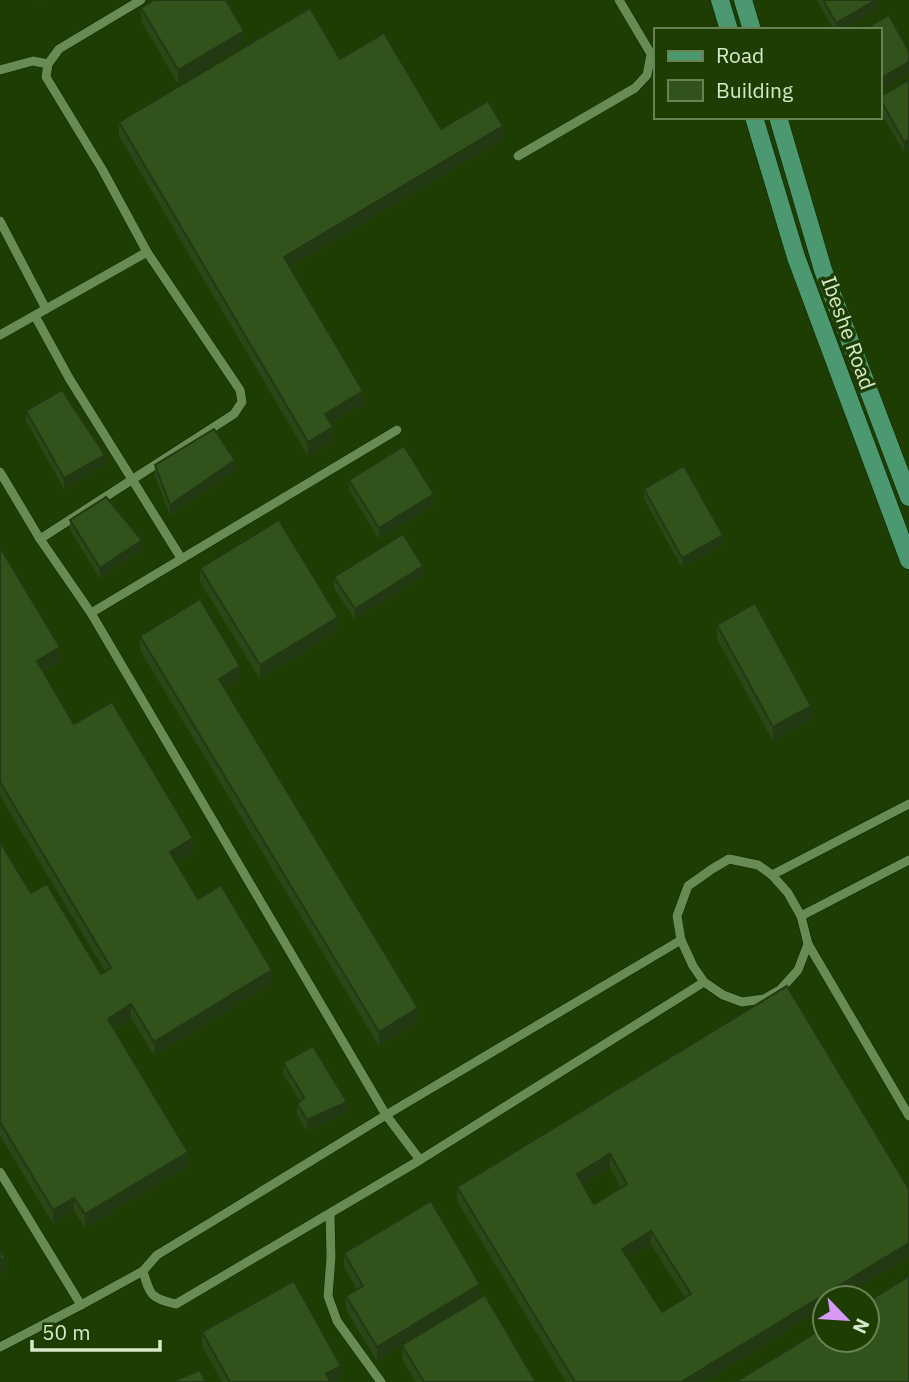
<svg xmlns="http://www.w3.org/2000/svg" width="909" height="1382" font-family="'IBM Plex Sans',sans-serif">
	<rect width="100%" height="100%" fill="#1e3d03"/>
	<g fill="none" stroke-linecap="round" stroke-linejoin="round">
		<defs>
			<g id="service">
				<polyline points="0,70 33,61 48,64"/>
				<polyline points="518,156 635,88 647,75 651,54 619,0"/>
				<polyline points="0,221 46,309"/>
				<polyline points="35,316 69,378 181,558"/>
				<polyline points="0,335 147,252"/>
				<polyline points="0,472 40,539 91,613 386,1115 420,1160"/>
				<polyline points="40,539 234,414 242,402 240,390 147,252 102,169 46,77 48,64 59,49 141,0"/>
				<polyline points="91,613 397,430"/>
				<polygon points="729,859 758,865 772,875 788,893 801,916 808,944 798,970 780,990 764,999 742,1002 723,995 704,982 693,966 681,940 677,916 688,886 712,869"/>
				<polyline points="772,875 909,804"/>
				<polyline points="801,916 909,860"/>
				<polyline points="808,944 909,1116"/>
				<polyline points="0,1172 81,1305"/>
				<polyline points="330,1214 331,1257 328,1296 337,1321 381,1382"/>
				<path d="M143,1271c7,25 8,27 33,33l244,-144 284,-178"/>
				<polyline points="0,1347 81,1305 143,1271 157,1255 213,1221 386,1115 681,940"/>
			</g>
			<g id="secondary">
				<polyline points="720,0 729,30"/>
				<polyline points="743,0 752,30"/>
				<polyline points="754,117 796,257 909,560"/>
				<polyline points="778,117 823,270 909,497"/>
			</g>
		</defs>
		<use href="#service" stroke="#0a2200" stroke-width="10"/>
		<use href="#secondary" stroke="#0a2200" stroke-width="19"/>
		<use href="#service" stroke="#688b53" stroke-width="9"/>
		<use href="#secondary" stroke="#4b9871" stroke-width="18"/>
	</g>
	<g fill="#2b4717" fill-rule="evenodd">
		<polygon points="817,0 878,0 878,9 843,30 834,30"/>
		<polygon points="141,8 244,45 178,84 141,21"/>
		<polygon points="340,59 441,129 503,140 290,268 363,405 331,424 333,441 308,456 119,136 119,122"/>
		<polygon points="909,80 904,152 879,109 879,97"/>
		<polygon points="26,411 105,465 64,489 26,421"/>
		<polygon points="155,465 235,470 170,516 155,476"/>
		<polygon points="349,480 434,505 379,539 349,490"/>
		<polygon points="644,489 723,545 682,568 644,499"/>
		<polygon points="70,520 142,550 100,579 70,530"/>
		<polygon points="0,547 60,661 43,671 74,724 193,852 176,863 198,899 272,984 154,1056 131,1018 114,1029 188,1166 85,1228 74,1211 53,1224 0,1136 0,842 31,893 101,974 105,971 0,796"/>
		<polygon points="200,568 338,631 260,679 200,582"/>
		<polygon points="423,576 355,620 334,588 334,577"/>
		<polygon points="717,625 811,720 773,741 717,639"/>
		<polygon points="140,636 240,680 225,689 418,1022 379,1046 140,650"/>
		<path d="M787,986l122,203v68l-67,41h-17v10l-121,74h-138l-109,-181v-14zM610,1168l11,20 -27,16 -11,-20zM651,1245l34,53 -23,14 -34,-53z"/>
		<polygon points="283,1063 347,1113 307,1131 297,1115 297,1104 300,1101 283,1074"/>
		<polygon points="344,1253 480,1298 536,1382 416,1382 402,1359 402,1346 377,1361 346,1310 346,1296 357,1289 344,1267"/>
		<polygon points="202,1332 341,1379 337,1382 222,1382 202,1346"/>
	</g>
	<g fill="#233913">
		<polygon points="39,0 46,0 39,5"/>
		<polygon points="876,0 878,0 878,9 843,30 836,30 836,23"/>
		<polygon points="244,31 244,45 178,84 178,70"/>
		<polygon points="909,62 909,73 879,90 879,79"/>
		<polygon points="503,126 503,140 284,271 284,257"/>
		<polygon points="909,139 909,149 904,152 904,142"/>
		<polygon points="363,391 363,405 325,427 325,414"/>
		<polygon points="333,427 333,441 308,456 308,442"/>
		<polygon points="105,455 105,465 64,489 64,478"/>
		<polygon points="235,460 235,470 170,516 170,505"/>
		<polygon points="434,494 434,505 379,539 379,528"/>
		<polygon points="723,535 723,545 682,568 682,558"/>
		<polygon points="142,540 142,550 100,579 100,568"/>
		<polygon points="423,566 423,576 355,620 355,609"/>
		<polygon points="338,617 338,631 260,679 260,665"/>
		<polygon points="60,647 60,661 37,675 37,661"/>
		<polygon points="240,666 240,680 219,693 219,679"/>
		<polygon points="811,706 811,720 773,741 773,727"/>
		<polygon points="193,838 193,852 170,866 170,852"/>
		<polygon points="272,970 272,984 154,1056 154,1042"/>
		<polygon points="131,1004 131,1018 108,1032 108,1019"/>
		<polygon points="418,1008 418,1022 379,1046 379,1032"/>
		<polygon points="347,1102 347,1113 307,1131 307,1120"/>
		<polygon points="188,1152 188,1166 85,1228 85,1214"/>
		<polygon points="610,1154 610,1168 577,1188 577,1174"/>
		<polygon points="74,1198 74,1211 53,1224 53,1210"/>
		<polygon points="651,1231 651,1245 622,1263 622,1249"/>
		<polygon points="909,1243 909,1257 842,1298 825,1298 825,1308 704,1382 681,1382"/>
		<polygon points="5,1258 5,1272 0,1275 0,1261"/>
		<polygon points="480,1284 480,1298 377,1361 377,1347"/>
		<polygon points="341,1366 341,1379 337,1382 326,1382 326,1374"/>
	</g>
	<g fill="#32521b" stroke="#233913" stroke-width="2" fill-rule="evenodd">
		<polygon points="154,0 226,0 244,31 178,70 141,8"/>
		<polygon points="823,0 876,0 836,23"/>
		<polygon points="310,8 340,59 384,33 441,129 488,101 503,126 284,257 363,391 325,414 333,427 308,442 119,122"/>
		<polygon points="889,15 909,51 909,62 879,79 879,30 863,30"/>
		<polygon points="909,80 909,139 904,142 879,97"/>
		<polygon points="62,390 105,455 64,478 26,411"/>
		<polygon points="214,429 235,460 170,505 155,465"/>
		<polygon points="404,446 434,494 379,528 349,480"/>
		<polygon points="684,466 723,535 682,558 644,489"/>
		<polygon points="106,497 142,540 100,568 70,520"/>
		<polygon points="279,520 338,617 260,665 200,568"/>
		<polygon points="403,534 423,566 355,609 334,577"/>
		<polygon points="0,547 60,647 37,661 74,724 112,702 193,838 170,852 198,899 221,885 272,970 154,1042 131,1004 108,1019 188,1152 85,1214 74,1198 53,1210 0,1122 0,842 31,893 47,884 101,974 111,968 0,782"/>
		<polygon points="200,599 240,666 219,679 418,1008 379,1032 140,636"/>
		<polygon points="755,603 811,706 773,727 717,625"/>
		<path d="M787,986l122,203v54l-228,139h-106l-118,-195zM610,1154l17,30 -33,20 -17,-30zM651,1231l40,63 -29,18 -40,-63z"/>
		<polygon points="313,1046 347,1102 307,1120 297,1104 304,1097 283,1063"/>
		<polygon points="431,1201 480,1284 377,1347 346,1296 363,1286 344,1253"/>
		<polygon points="0,1250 5,1258 0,1261"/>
		<polygon points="909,1276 909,1382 735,1382 825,1327 825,1340 867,1340 867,1302"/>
		<polygon points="294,1281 341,1366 326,1374 331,1382 230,1382 202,1332"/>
		<polygon points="485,1295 536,1382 424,1382 402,1345"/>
		<polygon points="200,1370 206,1382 177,1382 176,1380"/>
	</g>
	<g text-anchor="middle" stroke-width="7" stroke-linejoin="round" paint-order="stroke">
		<g font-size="21" fill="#d6e9cb" stroke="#1e3d03">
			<text transform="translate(848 333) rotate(70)" y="7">Ibeshe Road</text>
		</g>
	</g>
	<rect x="654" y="28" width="228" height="91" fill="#1e3d03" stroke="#688253" stroke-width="2"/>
	<rect x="668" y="51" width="35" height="10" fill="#4b9871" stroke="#688253" stroke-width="2"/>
	<text x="716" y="63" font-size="21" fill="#d6e9cb">Road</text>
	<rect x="668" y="80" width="35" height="21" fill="#32521b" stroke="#688253" stroke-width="2"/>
	<text x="716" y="98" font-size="21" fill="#d6e9cb">Building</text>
	<g transform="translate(846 1319) rotate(115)"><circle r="33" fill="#1e3d03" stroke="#688253" stroke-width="2"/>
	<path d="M0-5L12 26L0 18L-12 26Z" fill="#d99af7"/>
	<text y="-10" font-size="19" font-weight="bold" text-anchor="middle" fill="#d6e9cb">N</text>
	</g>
	<path d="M32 1340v10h128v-10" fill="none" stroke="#d6e9cb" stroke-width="3.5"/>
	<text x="42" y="1340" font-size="21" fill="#d6e9cb" stroke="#1e3d03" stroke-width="5" paint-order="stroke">50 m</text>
</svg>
